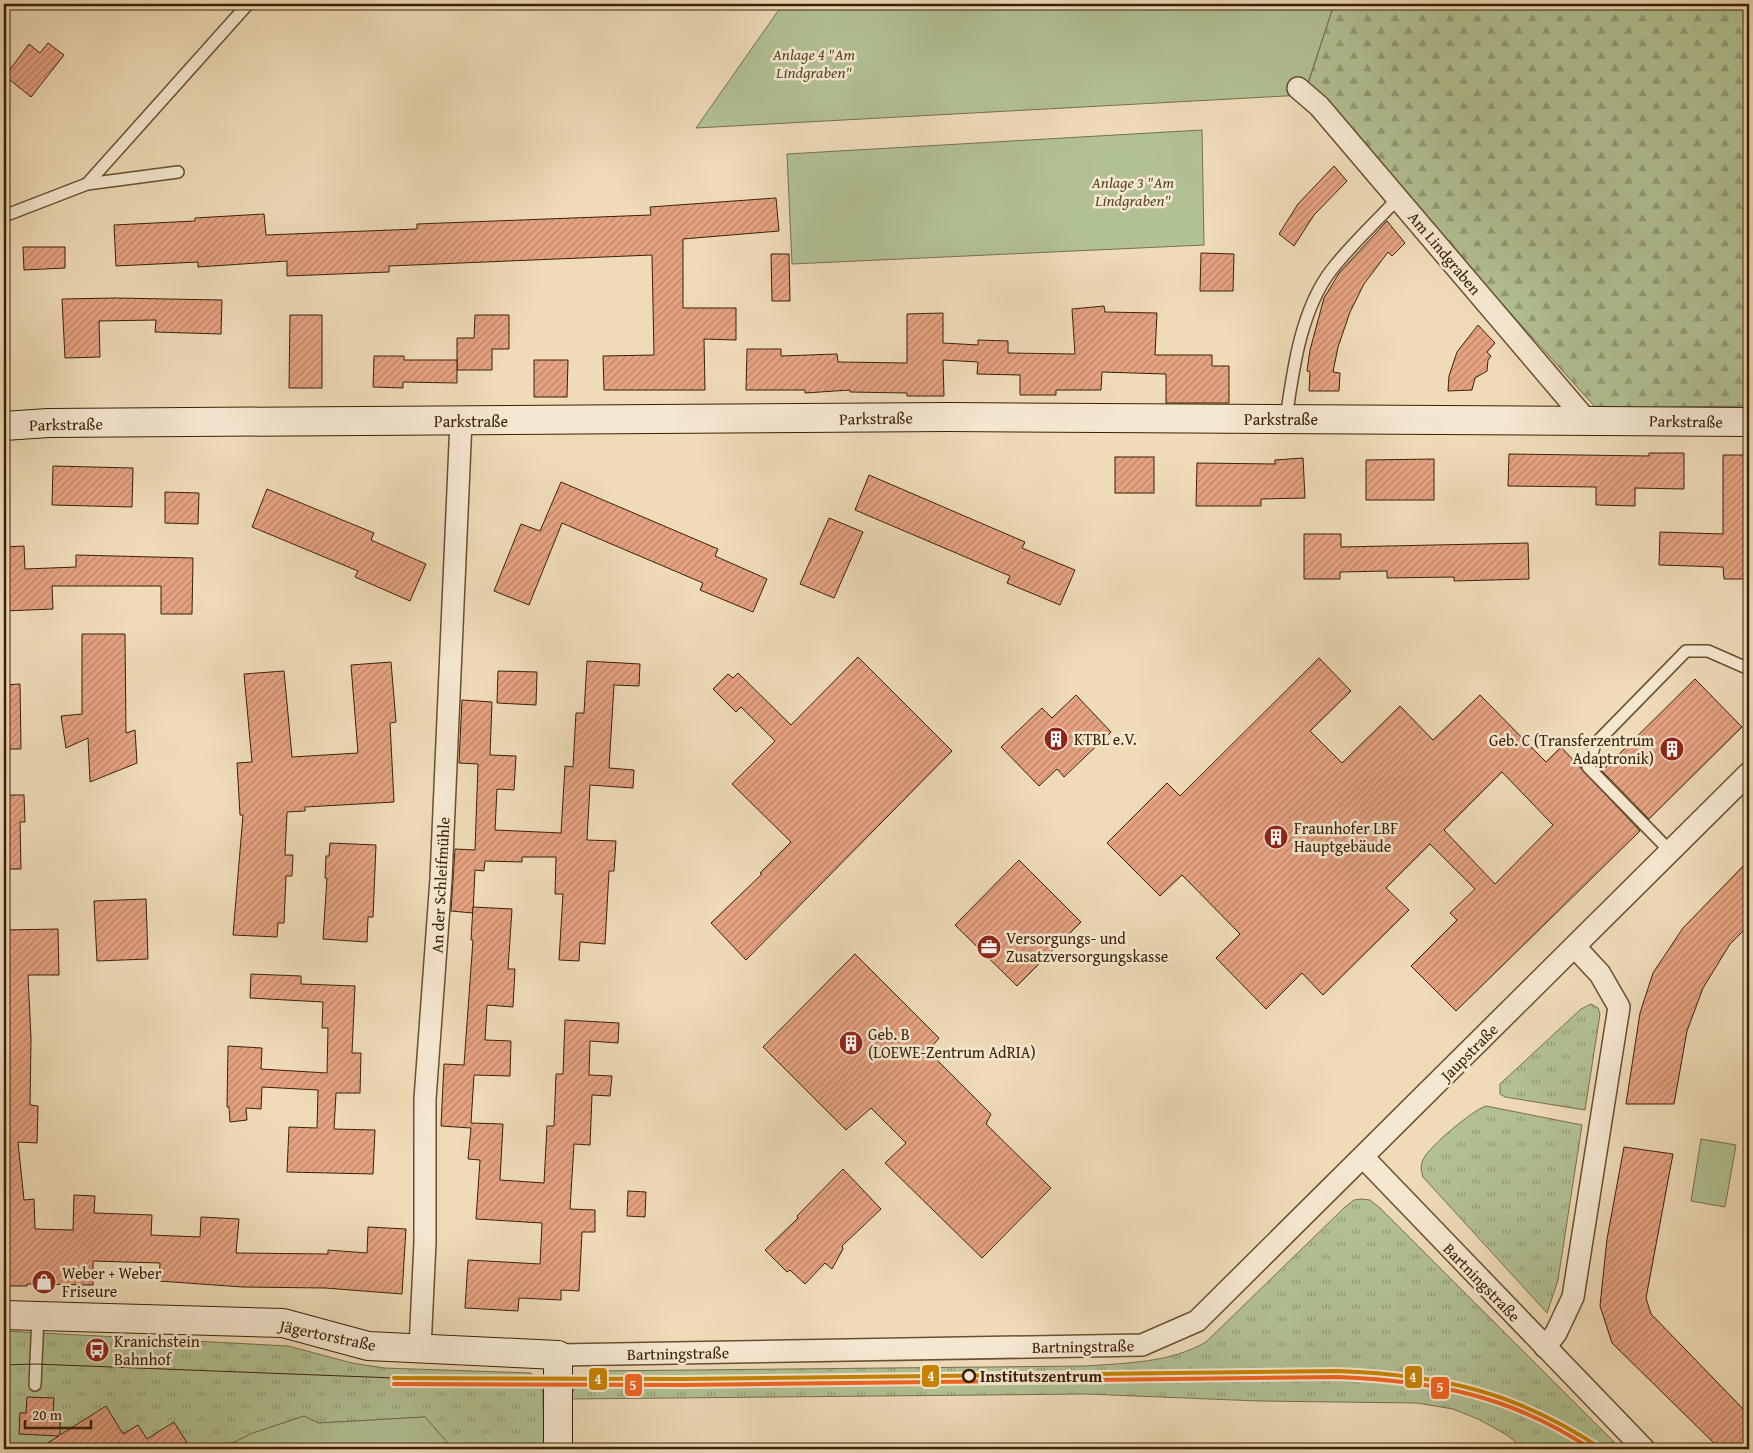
<svg xmlns="http://www.w3.org/2000/svg" width="1753" height="1453" font-family="'Gentium Book Plus',serif">
	<defs>
		<pattern id="grass-tufts" width="24" height="20" patternUnits="userSpaceOnUse" patternTransform="scale(1.25)"><rect width="24" height="20" fill="#b2c194"/><path d="M3 7l-1-3M5 7V3M7 7l1-3M15 17l-1-3M17 17v-4M19 17l1-3" fill="none" stroke="#929c77"/></pattern>
		<pattern id="forest-firs" width="22" height="20" patternUnits="userSpaceOnUse" patternTransform="scale(1.25)"><rect width="22" height="20" fill="#b2c194"/><path d="M5 1l3.5 6h-7zM16 11l3.5 6h-7z" fill="#929c77"/></pattern>
		<pattern id="building-hatch" width="6" height="6" patternUnits="userSpaceOnUse" patternTransform="scale(1.25)"><rect width="6" height="6" fill="#e6a382"/><path d="M-1 1l2-2M0 6l6-6M5 7l2-2" fill="none" stroke="#bc8468"/></pattern>
	</defs>
	<rect width="100%" height="100%" fill="#efdbb8"/>
	<filter id="stains"><feTurbulence type="fractalNoise" baseFrequency=".004" numOctaves="4"/><feColorMatrix values="0 0 0 0 .2 0 0 0 0 .09 0 0 0 0 .02 0 0 0 .5 -.17"/></filter>
	<radialGradient id="worn" r=".72"><stop offset=".6" stop-color="#630" stop-opacity="0"/><stop offset="1" stop-color="#630" stop-opacity=".3"/></radialGradient>
	<g fill="url(#grass-tufts)" stroke="#76704d">
		<polygon points="1591,1004 1598,1008 1600,1014 1585,1110 1505,1097 1500,1094 1500,1084 1581,1009"/>
		<path d="M1486,1106l96,19 -24,155 -11,33 -124,-136c-2,-6 -3,-13 1,-19 7,-13 49,-48 62,-52z"/>
		<path d="M1361,1199l9,1 10,8 241,241h-97l-17,-14 -29,-16 -25,-10 -36,-6 -158,-2 -173,-7 -518,5 13,-20 12,-8 493,-5c40,-3 84,-3 120,-24l139,-135 9,-7z"/>
		<polygon points="4,1331 288,1346 352,1363 384,1368 531,1373 543,1392 544,1449 453,1449 425,1417 319,1423 304,1416 253,1433 220,1449 4,1449"/>
	</g>
	<polygon fill="url(#forest-firs)" stroke="#76704d" points="1334,4 1749,4 1749,406 1596,408 1307,87"/>
	<g fill="#b2c194" stroke="#76704d">
		<polygon points="783,4 1334,4 1304,95 696,128"/>
		<polygon points="1202,130 1204,245 792,264 787,154"/>
		<polygon points="1701,1139 1736,1145 1725,1207 1691,1201"/>
		<polygon points="304,1416 319,1423 425,1417 453,1449 220,1449 253,1433"/>
	</g>
	<g fill="url(#building-hatch)" stroke="#3b2006" fill-rule="evenodd">
		<polygon points="48,43 64,55 31,97 5,76 29,44 40,53"/>
		<polygon points="1334,166 1347,181 1314,215 1294,246 1279,234 1298,204"/>
		<polygon points="776,198 779,231 683,239 683,308 736,308 736,340 704,339 705,390 604,390 603,356 654,355 652,255 389,266 389,272 287,276 287,261 198,267 198,262 116,266 114,225 195,221 195,218 264,214 266,235 417,229 417,224 651,215 650,207"/>
		<polygon points="1387,221 1405,243 1392,256 1388,252 1364,284 1350,312 1338,347 1333,372 1340,373 1339,391 1309,391 1310,372 1307,371 1310,350 1324,298 1339,273"/>
		<polygon points="23,247 65,247 65,268 24,270"/>
		<polygon points="1201,253 1234,254 1233,291 1200,291"/>
		<polygon points="771,254 789,254 790,301 772,301"/>
		<polygon points="115,298 222,300 221,334 155,332 156,320 99,321 100,357 65,358 62,299"/>
		<polygon points="1104,306 1105,312 1157,313 1155,355 1212,355 1212,366 1229,366 1229,403 1166,403 1166,374 1102,372 1101,390 1056,390 1056,395 1020,395 1020,375 977,374 978,362 943,360 944,396 907,396 907,393 850,392 850,390 805,393 805,390 746,390 747,349 781,349 781,356 837,354 838,362 907,363 907,314 943,313 943,343 978,345 978,340 1008,341 1008,353 1075,354 1072,309"/>
		<polygon points="290,315 322,315 322,388 289,388"/>
		<polygon points="475,315 509,315 509,349 492,349 492,370 457,370 457,338 474,338"/>
		<polygon points="1478,325 1495,343 1487,352 1491,356 1488,360 1487,371 1475,378 1472,390 1448,391 1449,376 1457,352"/>
		<polygon points="374,356 404,356 404,360 457,360 457,383 403,382 403,388 373,387"/>
		<polygon points="534,360 568,360 567,397 534,397"/>
		<polygon points="1649,453 1684,453 1684,489 1635,488 1635,506 1596,505 1596,487 1508,486 1509,454 1649,456"/>
		<polygon points="1723,455 1749,455 1749,579 1724,579 1723,567 1659,565 1660,532 1723,534"/>
		<rect x="1115" y="457" width="39" height="36"/>
		<polygon points="1303,458 1305,498 1261,499 1261,506 1196,506 1197,463 1275,464 1275,460"/>
		<polygon points="1434,459 1434,500 1366,500 1366,460"/>
		<polygon points="53,466 133,468 132,507 52,505"/>
		<polygon points="869,475 1025,542 1022,548 1075,570 1060,605 1007,583 1010,576 855,510"/>
		<polygon points="561,482 718,549 715,556 767,579 753,612 700,590 703,583 562,523 529,605 494,591 521,524 540,531"/>
		<polygon points="267,489 374,533 371,540 426,564 410,601 355,577 358,571 252,527"/>
		<polygon points="165,492 199,493 198,524 165,523"/>
		<polygon points="829,518 863,532 834,598 800,584"/>
		<polygon points="1304,534 1341,534 1341,547 1528,543 1529,579 1454,581 1454,577 1387,578 1387,571 1340,572 1340,579 1304,579"/>
		<polygon points="24,546 25,569 76,567 76,555 193,558 192,614 161,614 161,586 52,586 53,609 4,611 4,547"/>
		<polygon points="82,634 125,634 126,733 135,730 137,763 90,782 88,738 66,748 61,716 82,714"/>
		<polygon points="858,657 952,751 746,960 711,923 762,874 760,873 791,842 732,784 775,741 741,707 736,712 713,689 728,674 733,678 738,673 791,725"/>
		<path d="M1319,658l32,33 -41,40 32,32 58,-57 33,34 47,-45 66,67 15,-15 79,84 -184,180 -45,-45 46,-46 -7,-7 25,-24 -45,-45 -44,44 23,22 -86,85 -21,-22 -36,36 -50,-51 24,-24 -58,-59 -22,21 -53,-53 60,-60 13,13zM1502,772l51,53 -58,59 -51,-54z"/>
		<polygon points="587,661 640,664 639,686 614,685 609,768 634,770 633,788 590,785 587,840 616,841 614,871 609,871 605,944 580,942 579,961 559,960 563,894 555,894 556,857 522,857 522,862 485,861 484,871 475,870 473,913 451,911 455,849 475,850 478,764 459,763 462,700 492,702 490,755 516,756 514,790 497,789 495,830 561,833 565,766 573,767 576,713 584,713"/>
		<polygon points="391,662 396,722 390,723 394,802 305,807 305,811 287,812 285,855 293,855 292,876 286,876 284,923 278,923 277,937 233,935 243,815 240,815 237,763 252,762 244,674 284,671 292,757 358,753 351,665"/>
		<polygon points="498,671 537,672 536,705 497,703"/>
		<polygon points="1695,679 1742,727 1649,819 1602,771"/>
		<polygon points="20,684 21,749 4,749 4,685"/>
		<polygon points="1076,695 1111,732 1064,777 1057,769 1039,786 1001,747 1042,708 1052,718"/>
		<polygon points="4,795 24,795 25,822 20,822 21,869 4,869"/>
		<polygon points="330,843 376,845 373,917 368,917 367,942 323,939 327,878 325,878 326,856 329,856"/>
		<polygon points="1019,860 1081,922 1017,986 955,925"/>
		<polygon points="1749,860 1749,925 1730,944 1703,988 1687,1031 1674,1104 1626,1104 1640,1013 1653,973 1683,928"/>
		<polygon points="146,899 148,959 97,961 94,901"/>
		<polygon points="473,907 512,909 508,969 515,969 513,1007 487,1005 485,1040 511,1041 510,1076 474,1075 471,1123 503,1124 500,1180 544,1183 547,1126 554,1126 556,1074 563,1074 565,1020 619,1023 618,1043 590,1041 589,1075 612,1076 610,1096 592,1095 590,1145 574,1144 570,1209 595,1210 595,1232 582,1232 579,1291 561,1290 561,1300 519,1298 518,1311 465,1308 468,1260 540,1264 542,1223 476,1219 480,1160 468,1159 471,1128 441,1126 444,1064 464,1065 473,940 471,940"/>
		<polygon points="58,929 59,975 28,975 31,1039 30,1105 38,1106 37,1143 18,1142 24,1200 34,1199 35,1229 73,1230 74,1195 95,1196 94,1213 152,1215 151,1235 200,1237 201,1217 239,1219 236,1253 328,1254 328,1250 367,1253 368,1227 406,1229 402,1294 325,1288 242,1287 159,1281 160,1263 93,1261 93,1285 27,1284 27,1286 4,1286 4,930"/>
		<polygon points="855,954 939,1038 928,1051 991,1114 986,1124 1051,1188 982,1258 885,1163 906,1143 871,1108 846,1130 763,1047"/>
		<polygon points="251,974 301,976 301,984 355,986 352,1053 361,1053 360,1093 336,1093 334,1129 375,1130 373,1174 287,1172 289,1127 317,1128 318,1090 262,1087 261,1109 246,1108 247,1120 230,1122 229,1107 227,1107 228,1046 262,1048 261,1069 327,1073 328,1028 322,1028 323,1002 250,998"/>
		<polygon points="1624,1147 1673,1154 1646,1298 1651,1314 1749,1415 1749,1449 1720,1449 1612,1343 1600,1306 1607,1239"/>
		<polygon points="843,1169 881,1209 842,1246 843,1249 832,1269 825,1263 805,1284 790,1270 787,1272 765,1250 798,1218 797,1216"/>
		<polygon points="628,1191 646,1192 645,1217 627,1216"/>
		<polygon points="27,1397 54,1398 53,1414 60,1414 60,1435 106,1406 123,1434 138,1425 147,1439 174,1422 191,1449 37,1449 59,1436 19,1434 20,1413 26,1413"/>
	</g>
	<g fill="none" stroke-linecap="round" stroke-linejoin="round">
		<defs>
			<g id="lane">
				<polyline points="87,184 178,172"/>
				<polyline points="4,216 87,184 248,4"/>
				<path d="M1286,419c7,-50 15,-111 47,-151 20,-25 44,-47 65,-70"/>
				<polyline points="1670,851 1588,767 1595,744 1686,651 1708,651 1749,669"/>
				<polyline points="35,1385 38,1315"/>
			</g>
			<g id="street">
				<polyline points="1298,88 1319,106 1587,421"/>
				<polyline points="1363,1157 1644,1449"/>
				<polyline points="1545,1347 1556,1333 1573,1297 1619,1007 1600,974 1575,947"/>
				<polyline points="420,1349 425,1242 425,1099 441,879 461,421"/>
				<polyline points="558,1355 1142,1345 1197,1321 1749,773"/>
			</g>
			<g id="secondary">
				<polyline points="4,426 48,423 948,417 1749,422"/>
				<polyline points="4,1315 283,1323 368,1346 558,1355 558,1449"/>
			</g>
		</defs>
		<use href="#lane" stroke="#684f32" stroke-width="14"/>
		<use href="#street" stroke="#684f32" stroke-width="24"/>
		<use href="#secondary" stroke="#3b2006" stroke-width="30"/>
		<use href="#lane" stroke="#f5e8d1" stroke-width="11"/>
		<use href="#street" stroke="#f5e8d1" stroke-width="21"/>
		<use href="#secondary" stroke="#f5e8d1" stroke-width="28"/>
		<polyline stroke="#3b2006" stroke-width="1" points="4,1365 35,1364 394,1378"/>
		<defs>
			<path id="tram-1" d="M394,1378l290,1 654,-8c103,4 177,20 264,78"/>
			<path id="tram-2" d="M394,1384l290,1 654,-8c96,4 172,18 253,72"/>
		</defs>
		<use href="#tram-1" stroke="#f5e8d1" stroke-width="8"/>
		<use href="#tram-2" stroke="#f5e8d1" stroke-width="8"/>
		<use href="#tram-1" stroke="#c88402" stroke-width="4"/>
		<use href="#tram-2" stroke="#f26522" stroke-width="4"/>
	</g>
	<defs>
		<symbol id="building-disc" viewBox="-11 -11 22 22"><circle r="9.5" fill="#8f2418" stroke="#f5e8d1"/><path d="M-4-6H4V6H1V3H-1V6H-4ZM-2.5-4.3h1.7v1.8h-1.7ZM.8-4.3h1.7v1.8H.8ZM-2.5-1h1.7V.8h-1.7ZM.8-1h1.7V.8H.8Z" fill="#fff"/></symbol>
		<symbol id="office-disc" viewBox="-11 -11 22 22"><circle r="9.5" fill="#8f2418" stroke="#f5e8d1"/><path d="M-6-3h4V-5.5h4V-3h4V5H-6ZM-1-4.5V-3h2v-1.5ZM-6 0V1H6V0Z" fill="#fff"/></symbol>
		<symbol id="shop-disc" viewBox="-11 -11 22 22"><circle r="9.5" fill="#8f2418" stroke="#f5e8d1"/><path d="M-5-2.5h2.3a2.7 3.5 0 0 1 5.4 0H5L5.5 6h-11ZM-1.5-2.5h3a1.5 2.3 0 0 0-3 0Z" fill="#fff"/></symbol>
		<symbol id="bus-disc" viewBox="-11 -11 22 22"><circle r="9.5" fill="#8f2418" stroke="#f5e8d1"/><path d="M-5-6H5V4H4V6H2V4H-2V6H-4V4H-5ZM-3.5-4V0h7V-4ZM-3.5 1.2v1.5H-2V1.2ZM2 1.2v1.5H3.5V1.2Z" fill="#fff"/></symbol>
	</defs>
	<g fill-rule="evenodd">
		<use href="#building-disc" x="1042" y="725" width="28" height="28"/>
		<use href="#building-disc" x="1658" y="735" width="28" height="28"/>
		<use href="#building-disc" x="1262" y="823" width="28" height="28"/>
		<use href="#office-disc" x="975" y="933" width="28" height="28"/>
		<use href="#building-disc" x="837" y="1029" width="28" height="28"/>
		<use href="#shop-disc" x="30" y="1268" width="28" height="28"/>
		<use href="#bus-disc" x="83" y="1336" width="28" height="28"/>
	</g>
	<circle fill="#f5e8d1" stroke="#3b2006" stroke-width="2.5" cx="969" cy="1376" r="6"/>
	<g text-anchor="middle" stroke-width="5" stroke-linejoin="round" paint-order="stroke">
		<g font-size="16" font-style="italic" fill="#59482a" stroke="#f5e8d1">
			<text x="814" y="60">Anlage 4 "Am<tspan x="814" dy="18">Lindgraben"</tspan></text>
			<text x="1133" y="188">Anlage 3 "Am<tspan x="1133" dy="18">Lindgraben"</tspan></text>
		</g>
		<g font-size="16" fill="#3b2006" stroke="#f5e8d1">
			<text transform="translate(1445 253) rotate(50)" y="6">Am Lindgraben</text>
			<text transform="translate(876 418) rotate(-1)" y="6">Parkstraße</text>
			<text x="1281" y="425">Parkstraße</text>
			<text x="471" y="427">Parkstraße</text>
			<text transform="translate(1686 421) rotate(1)" y="6">Parkstraße</text>
			<text transform="translate(66 424) rotate(-1)" y="6">Parkstraße</text>
			<text transform="translate(440 885) rotate(-87)" y="6">An der Schleifmühle</text>
			<text transform="translate(1469 1052) rotate(-45)" y="6">Jaupstraße</text>
			<text transform="translate(1482 1282) rotate(46)" y="6">Bartningstraße</text>
			<text transform="translate(328 1335) rotate(12)" y="6">Jägertorstraße</text>
			<text transform="translate(1083 1346) rotate(-1)" y="6">Bartningstraße</text>
			<text transform="translate(678 1353) rotate(-1)" y="6">Bartningstraße</text>
		</g>
		<g font-size="16" fill="#3b2006" stroke="#f5e8d1" text-anchor="start">
			<text x="1074" y="745">KTBL e.V.</text>
			<text x="1654" y="746" text-anchor="end">Geb. C (Transferzentrum<tspan x="1654" dy="18">Adaptronik)</tspan></text>
			<text x="1294" y="834">Fraunhofer LBF<tspan x="1294" dy="18">Hauptgebäude</tspan></text>
			<text x="1006" y="944">Versorgungs- und<tspan x="1006" dy="18">Zusatzversorgungskasse</tspan></text>
			<text x="868" y="1040">Geb. B<tspan x="868" dy="18">(LOEWE-Zentrum AdRIA)</tspan></text>
			<text x="62" y="1279">Weber + Weber<tspan x="62" dy="18">Friseure</tspan></text>
			<text x="114" y="1347">Kranichstein<tspan x="114" dy="18">Bahnhof</tspan></text>
		</g>
		<g font-size="16" font-weight="bold" fill="#3b2006" stroke="#f5e8d1" text-anchor="start">
			<text x="980" y="1382">Institutszentrum</text>
		</g>
	</g>
	<g stroke="#f5e8d1" stroke-width="2">
		<rect x="921" y="1364" width="19" height="24" rx="5" fill="#c88402"/>
		<rect x="1404" y="1365" width="19" height="24" rx="5" fill="#c88402"/>
		<rect x="588" y="1367" width="20" height="24" rx="5" fill="#c88402"/>
		<rect x="624" y="1373" width="19" height="24" rx="5" fill="#f26522"/>
		<rect x="1430" y="1376" width="20" height="24" rx="5" fill="#f26522"/>
	</g>
	<g font-size="14" text-anchor="middle" font-weight="bold" fill="#fff">
		<text x="931" y="1381">4</text>
		<text x="1413" y="1382">4</text>
		<text x="598" y="1384">4</text>
		<text x="633" y="1390">5</text>
		<text x="1440" y="1392">5</text>
	</g>
	<rect width="1753" height="1453" fill="none" stroke="#efdbb8" stroke-width="20"/>
	<rect x="5" y="5" width="1743" height="1443" fill="none" stroke="#3b2006" stroke-width="2.5"/>
	<rect x="10" y="10" width="1733" height="1433" fill="none" stroke="#3b2006"/>
	<path d="M25 1420v8h66v-8" fill="none" stroke="#3b2006" stroke-width="2.5"/>
	<text x="32" y="1420" font-size="15" fill="#3b2006" stroke="#f5e8d1" stroke-width="4" paint-order="stroke">20 m</text>
	<rect width="100%" height="100%" filter="url(#stains)"/>
	<rect width="100%" height="100%" fill="url(#worn)"/>
</svg>
